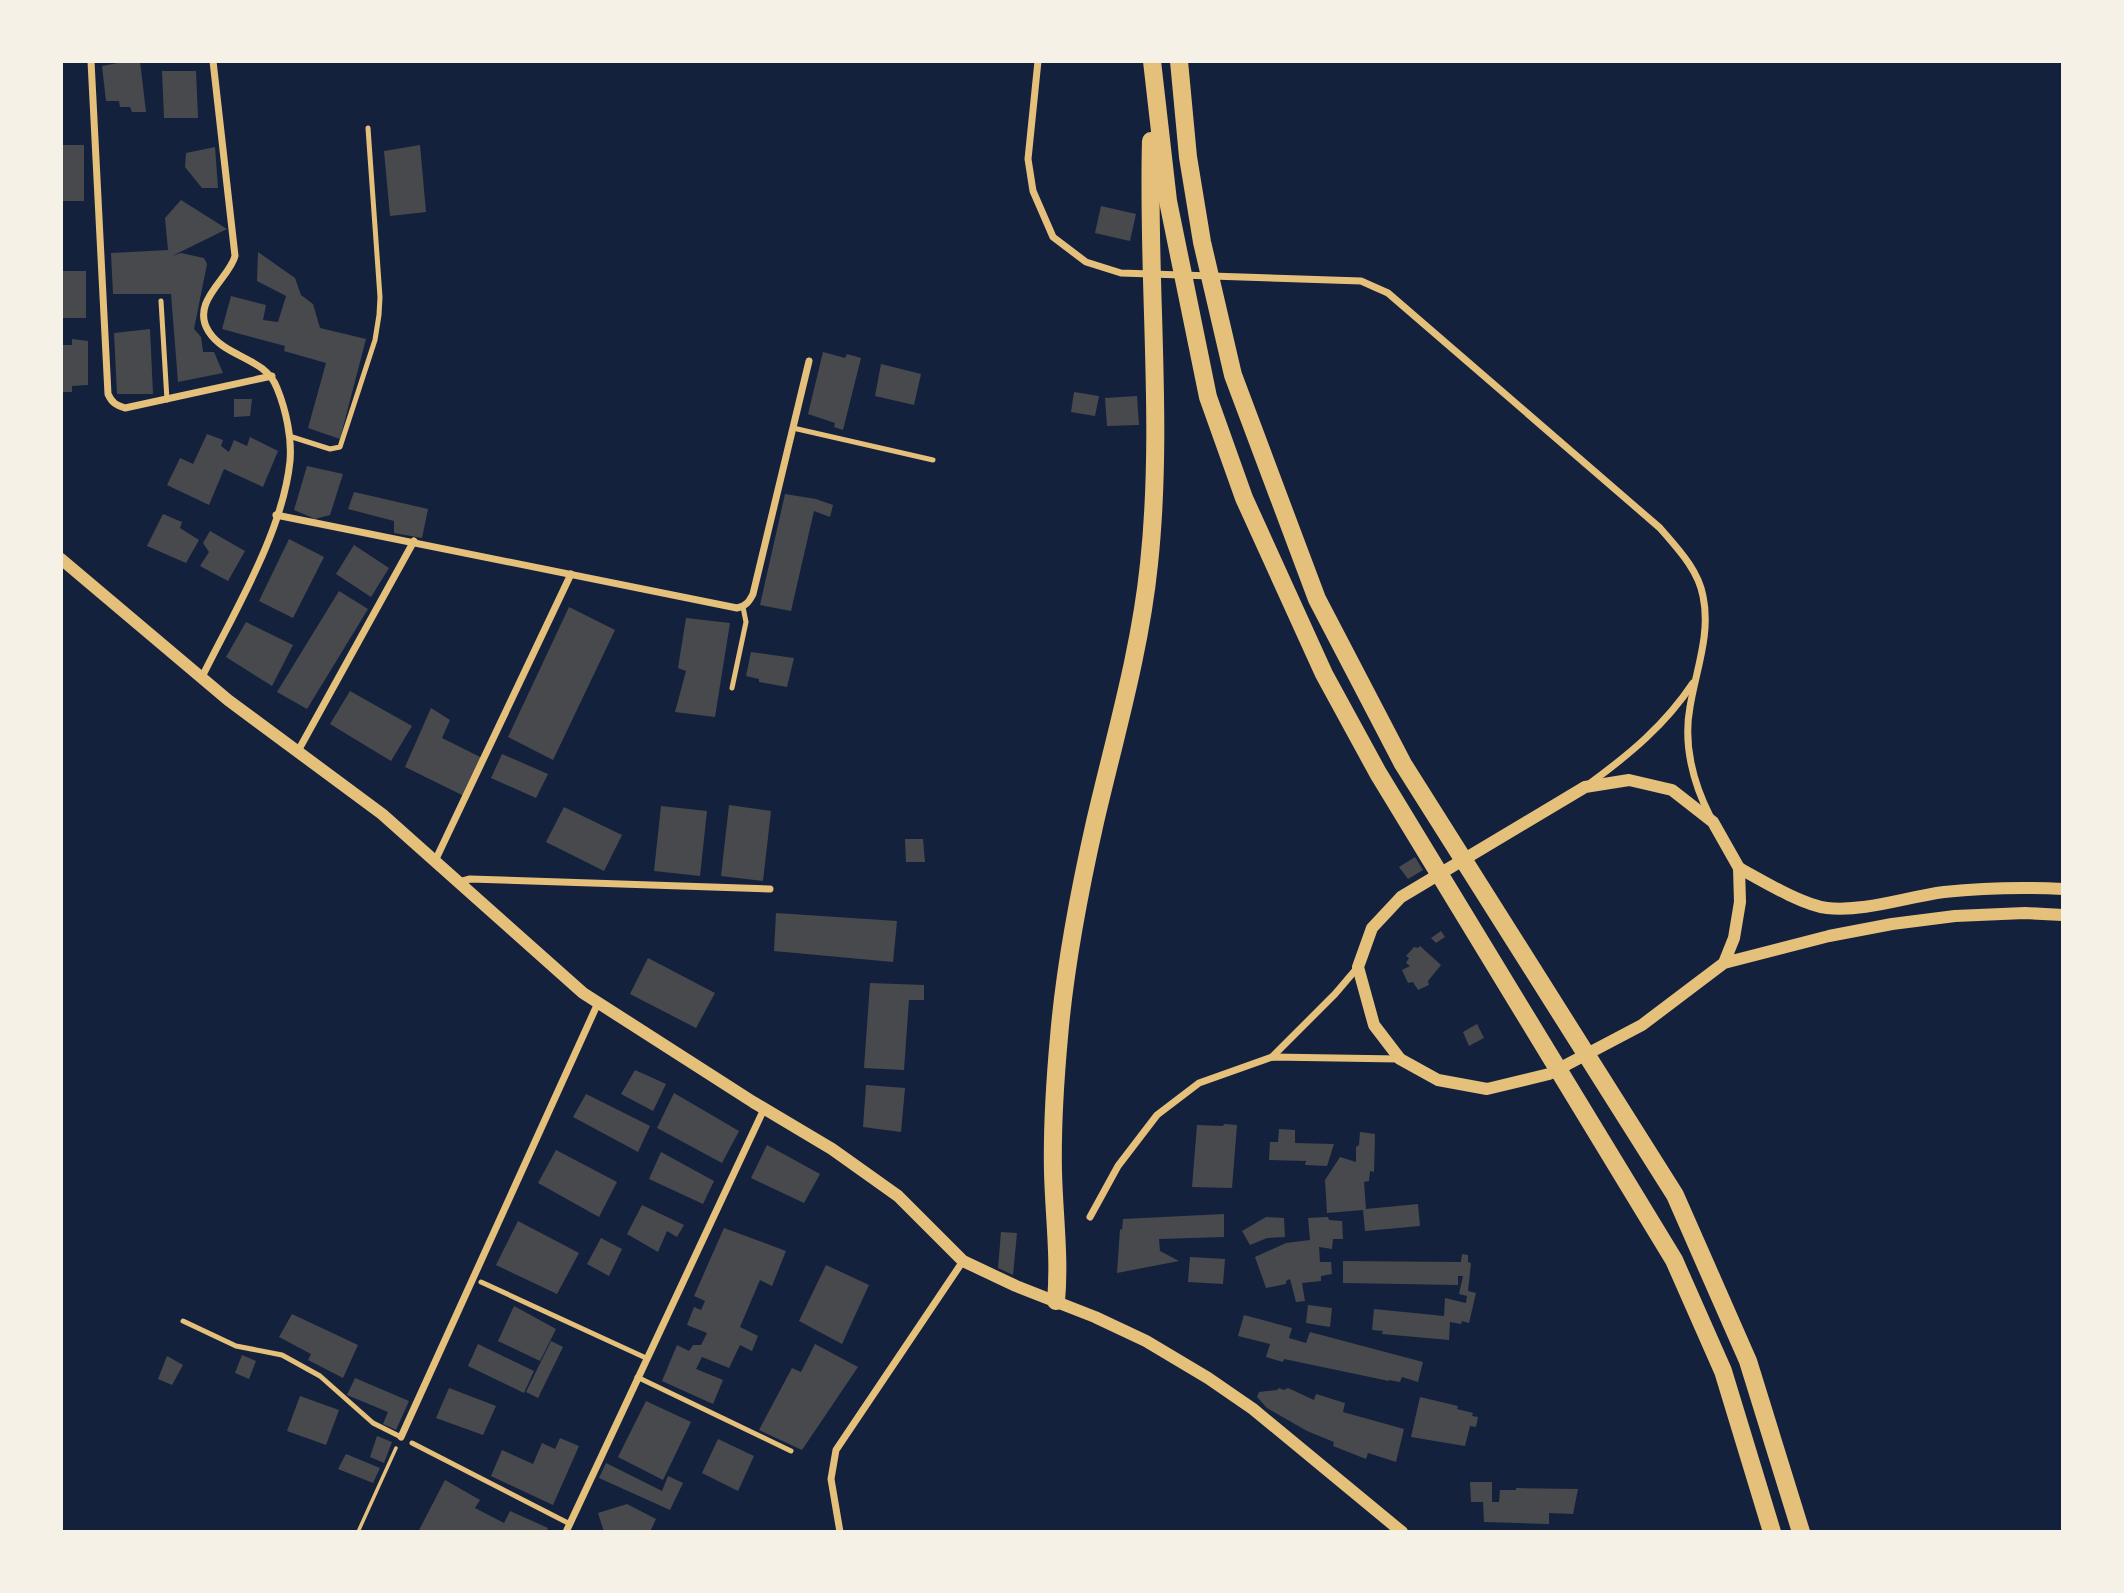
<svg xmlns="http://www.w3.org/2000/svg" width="2124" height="1593" font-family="'Nunito Sans',sans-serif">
	<rect width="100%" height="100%" fill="#14213d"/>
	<g fill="#48494c">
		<polygon points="128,61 140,61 146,112 132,112 130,107 120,107 119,101 106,101 102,66"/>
		<polygon points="162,71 196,71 198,118 164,118"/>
		<rect x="61" y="145" width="23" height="56"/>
		<polygon points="420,145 426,212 390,216 384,151"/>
		<polygon points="215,147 218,188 202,188 185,167 186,153"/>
		<polygon points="181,200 227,229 172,256 181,253 204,258 207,264 194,329 201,337 203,352 214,352 223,373 178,382 171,294 113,294 111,253 168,250 165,218"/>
		<polygon points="1101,206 1136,214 1130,241 1095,233"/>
		<polygon points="258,252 295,278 301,295 313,304 320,328 366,339 340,439 308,428 326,363 284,351 285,346 222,329 231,296 266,305 263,320 278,322 286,296 257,281"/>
		<rect x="61" y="271" width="25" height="47"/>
		<polygon points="150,329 153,394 117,394 114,333"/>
		<polygon points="72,339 88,341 88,385 72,386 72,392 61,392 61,345 72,345"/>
		<polygon points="823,352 845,358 847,354 861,358 843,430 834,427 835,423 808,414"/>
		<polygon points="881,364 921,374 914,405 875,396"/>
		<polygon points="1074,392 1099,396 1095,416 1071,412"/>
		<polygon points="1137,396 1139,425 1107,426 1105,398"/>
		<polygon points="234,399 252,399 250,416 234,417"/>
		<polygon points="207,434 223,440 221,446 229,452 234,440 247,446 250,437 278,451 263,487 224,469 209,505 167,485 180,458 193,464"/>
		<polygon points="307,466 343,474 330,515 315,519 294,510"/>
		<polygon points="354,492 428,509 422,538 394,533 394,521 348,509"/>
		<polygon points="785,494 816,499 833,505 830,517 814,511 791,611 760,605"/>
		<polygon points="163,514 182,522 180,528 199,540 186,563 147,546"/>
		<polygon points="210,531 245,551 228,581 200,566 209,552 203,543"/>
		<polygon points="289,539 324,557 293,618 259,601"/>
		<polygon points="354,545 389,568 371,597 336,574"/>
		<polygon points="339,591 368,609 307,709 277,692"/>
		<polygon points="569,607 615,630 553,760 508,737"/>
		<polygon points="686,618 730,623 715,717 675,712 686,671 678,668"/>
		<polygon points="246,622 293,645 272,686 226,657"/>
		<polygon points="751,652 794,658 787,687 759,682 759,679 746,676"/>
		<polygon points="350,691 412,726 391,761 330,724"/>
		<polygon points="431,708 450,720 442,738 482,758 464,796 405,767"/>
		<polygon points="502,754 548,774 536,798 491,778"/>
		<polygon points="729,805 771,811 763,881 721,876"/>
		<polygon points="661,806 707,811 700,876 654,871"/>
		<polygon points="564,807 622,835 604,871 546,842"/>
		<polygon points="905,839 923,839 925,862 906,862"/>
		<polygon points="1415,857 1423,870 1408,879 1399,867"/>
		<polygon points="776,913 897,921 893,962 774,951"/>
		<polygon points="1441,931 1445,937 1436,943 1431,938"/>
		<polygon points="1420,946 1441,965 1428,981 1429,985 1418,990 1413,982 1408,983 1402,970 1410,966 1406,963 1409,958 1406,956 1414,947 1418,948"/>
		<polygon points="648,958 715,993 696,1028 630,994"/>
		<polygon points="870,983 924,985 924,1000 909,1000 904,1070 864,1068"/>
		<polygon points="1477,1024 1484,1038 1469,1046 1463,1032"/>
		<polygon points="635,1070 666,1084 653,1111 621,1094"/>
		<polygon points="866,1085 905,1088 901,1132 863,1127"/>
		<polygon points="674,1093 739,1131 722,1163 657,1128"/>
		<polygon points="586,1094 650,1126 638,1152 573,1117"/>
		<polygon points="1224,1124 1237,1125 1232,1188 1192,1187 1197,1125 1223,1126"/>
		<polygon points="1279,1129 1295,1130 1295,1143 1334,1144 1327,1166 1305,1165 1306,1161 1269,1160 1270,1142 1278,1142"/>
		<polygon points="1360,1132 1375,1134 1374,1172 1370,1171 1369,1181 1364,1182 1366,1209 1418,1204 1420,1226 1365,1231 1363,1210 1327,1213 1325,1180 1340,1157 1356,1162 1356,1147 1359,1145"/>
		<polygon points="767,1145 820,1174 804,1203 751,1178"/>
		<polygon points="556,1150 617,1182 599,1217 538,1183"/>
		<polygon points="661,1152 714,1181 703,1204 649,1179"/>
		<polygon points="642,1205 684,1225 677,1237 667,1231 658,1252 627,1234"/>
		<polygon points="1224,1214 1224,1237 1159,1239 1160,1251 1179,1261 1117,1273 1120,1229 1122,1230 1123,1219"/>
		<polygon points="1266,1217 1284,1218 1285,1237 1267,1238 1250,1245 1242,1231"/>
		<polygon points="1328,1217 1329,1220 1342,1221 1343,1239 1333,1239 1332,1249 1319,1247 1320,1262 1331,1262 1332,1274 1321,1276 1321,1281 1302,1283 1305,1301 1296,1302 1290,1279 1286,1281 1286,1284 1266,1288 1255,1257 1286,1243 1310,1240 1308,1218"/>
		<polygon points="518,1221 579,1253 557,1294 496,1265"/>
		<polygon points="724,1228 786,1251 772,1286 760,1280 740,1327 758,1336 752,1351 740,1345 729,1368 702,1357 696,1369 723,1380 713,1404 662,1381 677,1345 689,1351 693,1345 701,1345 707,1333 687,1325 694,1307 701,1310 705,1301 694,1296"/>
		<polygon points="1001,1232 1017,1233 1013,1275 998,1268"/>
		<polygon points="601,1238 622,1249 609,1276 587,1264"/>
		<polygon points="1462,1254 1468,1255 1468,1262 1471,1263 1468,1291 1476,1293 1469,1323 1462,1321 1461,1324 1450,1322 1449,1340 1382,1334 1383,1331 1372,1330 1374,1309 1444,1316 1445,1298 1466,1303 1467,1296 1459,1294 1463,1276 1458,1276 1458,1285 1343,1283 1343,1261 1461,1262"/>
		<polygon points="1190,1257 1225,1259 1223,1284 1188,1282"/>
		<polygon points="826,1265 869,1285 842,1344 799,1321"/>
		<polygon points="1308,1305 1332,1308 1330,1327 1306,1323"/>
		<polygon points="514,1306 556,1329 540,1361 498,1341"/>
		<polygon points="292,1314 358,1345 343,1378 308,1360 311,1354 279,1337"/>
		<polygon points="1244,1315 1292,1328 1289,1338 1306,1343 1310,1332 1423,1362 1418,1382 1402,1377 1400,1382 1389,1380 1389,1381 1284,1359 1283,1362 1266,1357 1270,1344 1238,1336"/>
		<polygon points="551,1341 563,1347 538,1398 526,1392"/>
		<polygon points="478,1344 534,1371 524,1393 468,1366"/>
		<polygon points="815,1344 858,1367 802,1450 759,1430 792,1368 801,1372"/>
		<polygon points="242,1355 256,1361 249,1379 235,1373"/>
		<polygon points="167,1356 183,1365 172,1385 158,1379"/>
		<polygon points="355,1378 409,1401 396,1430 383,1424 388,1412 347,1395"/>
		<polygon points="449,1388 496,1406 483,1435 436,1418"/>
		<polygon points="1279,1388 1284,1390 1288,1388 1314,1400 1316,1394 1345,1403 1343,1412 1404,1429 1396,1462 1368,1453 1366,1459 1333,1446 1334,1442 1307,1431 1267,1408 1257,1397 1259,1392 1277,1390"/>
		<polygon points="300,1396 339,1410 326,1445 287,1431"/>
		<polygon points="1420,1397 1458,1406 1457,1409 1473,1413 1472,1416 1478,1417 1476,1427 1470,1426 1465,1446 1411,1437"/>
		<polygon points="646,1401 691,1422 663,1480 618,1457"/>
		<polygon points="377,1436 392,1442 384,1463 370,1457"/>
		<polygon points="560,1438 579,1446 553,1505 491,1476 502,1450 533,1464 542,1443 555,1449"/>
		<polygon points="718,1439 754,1456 738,1491 702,1473"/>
		<polygon points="346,1454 380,1468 373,1483 338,1469"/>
		<polygon points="606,1463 662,1491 668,1476 683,1483 670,1510 599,1478"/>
		<polygon points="445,1480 480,1500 475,1508 504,1523 510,1511 548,1528 546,1532 418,1532"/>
		<polygon points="1470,1482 1492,1482 1492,1502 1499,1502 1500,1490 1516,1490 1516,1488 1578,1489 1573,1514 1549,1513 1549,1524 1484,1522 1483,1502 1471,1502"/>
		<polygon points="627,1504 656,1519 650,1532 604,1532 598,1513"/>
	</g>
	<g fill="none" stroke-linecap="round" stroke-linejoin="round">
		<polyline stroke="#e5c07b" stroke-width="3.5" points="358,1532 396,1448"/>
		<g stroke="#e5c07b" stroke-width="5">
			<polyline points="161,301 167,400"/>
			<polyline points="793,428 933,460"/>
			<polyline points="289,436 330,449 340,447 375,340 379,315 380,297 368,128"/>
			<polyline points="732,688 746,622 743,607"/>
			<polyline points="481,1282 646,1358"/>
			<polyline points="183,1321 236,1346 282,1355 320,1376 373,1423 401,1437"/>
			<polyline points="637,1377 791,1451"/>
			<polyline points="412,1443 570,1524"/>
		</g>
		<g stroke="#e5c07b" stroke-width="7">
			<path d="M91,61l17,333c4,9 8,11 17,14l147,-32"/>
			<path d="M1038,61l-10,98 5,32 20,46 33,25 35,11 240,8 27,12 272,235c17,20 38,41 43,68 8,38 -7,74 -13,111 -7,37 3,76 20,109"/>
			<path d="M276,515l461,93c9,-2 12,-6 16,-14l56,-233"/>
			<path d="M202,677c31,-63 81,-145 88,-216 2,-23 -4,-51 -13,-73 -12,-31 -51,-30 -68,-56 -20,-30 21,-54 26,-76l-22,-195"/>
			<polyline points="298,751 414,541"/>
			<path d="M1589,784c41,-30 76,-59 104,-101"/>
			<polyline points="435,861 571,574"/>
			<polyline points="459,882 470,879 770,889"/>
			<polyline points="1272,1057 1335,994 1358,967"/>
			<polyline points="1090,1217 1118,1166 1157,1115 1199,1083 1272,1057 1399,1059"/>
			<polyline points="401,1437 598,1003"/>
			<polyline points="566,1532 764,1109"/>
			<polyline points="840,1532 831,1479 836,1450 963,1261"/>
		</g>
		<g stroke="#e5c07b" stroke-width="12">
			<polyline points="61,559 228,700 382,814 583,993 753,1102 832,1149 898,1196 963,1261 1016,1286 1095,1317 1146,1341 1208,1378 1253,1409 1402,1532"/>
			<path d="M1739,868c22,12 63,37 88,40 38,4 79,-11 117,-16 39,-4 80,-5 119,-3"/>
			<polyline points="1724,963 1734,938 1740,902 1739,868 1713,822 1672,790 1629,780 1585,787 1401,897 1372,928 1358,967 1374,1025 1400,1059 1438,1080 1487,1089 1549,1074 1642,1025 1724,963 1829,936 1892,924 1955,916 2025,913 2063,915"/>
		</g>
		<g stroke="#e5c07b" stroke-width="18">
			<polyline points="1152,61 1168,201 1208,397 1244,498 1324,674 1378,773 1674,1260 1723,1371 1772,1532"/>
			<polyline points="1179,61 1188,157 1202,242 1233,375 1317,599 1403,764 1675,1195 1748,1361 1801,1532"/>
			<path d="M1056,1301c4,-43 -2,-86 -3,-129 -1,-45 2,-91 6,-135 6,-72 20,-144 36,-215 20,-86 45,-170 54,-258 15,-141 -2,-282 2,-423"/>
		</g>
	</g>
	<rect width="2124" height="1593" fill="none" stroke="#f6f1e7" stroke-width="126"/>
</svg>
